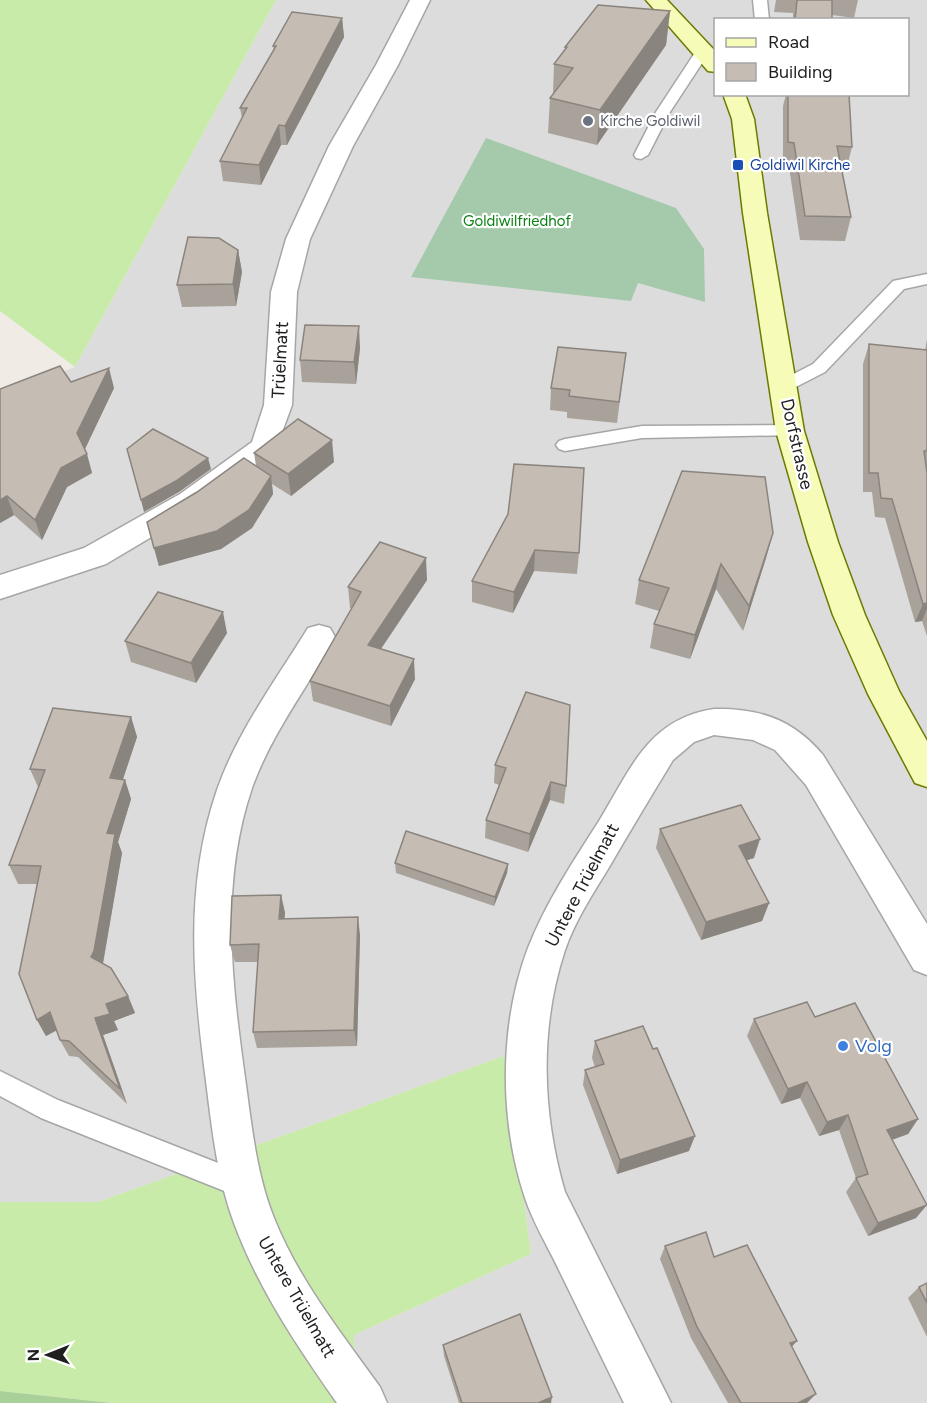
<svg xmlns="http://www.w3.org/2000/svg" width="927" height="1403" font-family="Figtree,sans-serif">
	<rect width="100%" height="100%" fill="#f0ece5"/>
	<path fill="#dddcdc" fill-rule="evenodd" d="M276,0h651v1403h-571l-2,-68 177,-81 -27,-198 -406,146h-98v-806l75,-29zM716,20h192v74h-192z"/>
	<g fill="#c9eba9">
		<polygon points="0,0 276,0 75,367 0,311"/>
		<polygon points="504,1056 531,1254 354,1335 356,1403 112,1403 0,1391 0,1202 98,1202"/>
	</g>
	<polygon fill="#a9d098" points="0,1391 112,1403 0,1403"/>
	<polygon fill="#a5caab" points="486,138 676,208 704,249 705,302 638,283 631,301 411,277"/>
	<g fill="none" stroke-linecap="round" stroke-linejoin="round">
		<defs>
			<g id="lane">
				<polygon points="753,0 767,0 769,20 755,20"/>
				<polygon points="703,47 710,51 670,112 648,155 641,159 636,158 634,155 656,112 698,48"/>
				<polygon points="927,274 927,284 904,289 825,372 790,390 778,390 775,386 778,382 813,364 893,281"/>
				<polygon points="790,425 796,427 799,431 796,435 642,438 565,451 559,449 556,445 559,441 565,439 642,426"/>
				<polygon points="0,1071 58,1100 251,1176 255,1185 251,1194 242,1198 41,1118 0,1096"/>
			</g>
			<g id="street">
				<polygon points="410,0 430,0 398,65 353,146 310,239 297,292 292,405 274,454 200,508 106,564 0,599 0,575 84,548 180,494 252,442 264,405 271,292 286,239 329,146 376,65"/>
				<path d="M319,625l11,3 5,9c-27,50 -64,97 -83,151 -33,97 -20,197 -6,297 6,44 11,91 28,133 24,61 68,116 106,169l7,16h-50c-40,-57 -79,-115 -103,-180 -17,-46 -22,-94 -28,-142 -13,-99 -22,-195 11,-291 20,-58 59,-110 91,-162z"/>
				<path d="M714,709c46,-1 80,11 109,46l104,169v51l-13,-5 -108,-185 -31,-35 -22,-10 -39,-5 -20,7 -21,18c-22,36 -44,73 -65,109 -16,26 -33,52 -43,81 -26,79 -23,163 0,242l106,211h-47c-22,-45 -44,-90 -66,-135 -11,-23 -25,-46 -33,-70 -26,-78 -26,-173 3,-250 18,-46 45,-86 71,-127 32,-52 49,-102 115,-112z"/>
			</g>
			<g id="secondary">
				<polygon points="646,0 667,0 716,52 716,72 708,71"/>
				<polygon points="723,94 745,94 754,119 767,213 804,431 838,542 865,615 899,691 927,741 927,787 915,783 868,694 833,615 808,542 776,431 743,213 732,119"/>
			</g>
		</defs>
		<use href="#lane" stroke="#a6a6a6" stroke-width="3"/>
		<use href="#street" stroke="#a6a6a6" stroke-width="3"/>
		<use href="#secondary" stroke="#6c7a02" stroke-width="3"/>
		<use href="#lane" fill="#fff" fill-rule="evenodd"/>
		<use href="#street" fill="#fff" fill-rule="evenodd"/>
		<use href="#secondary" fill="#f7fbb8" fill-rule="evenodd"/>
	</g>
	<g fill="#a9a29b">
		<polygon points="776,0 858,0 854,18 832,15 832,20 793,20 793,13 774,12"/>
		<polygon points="670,11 666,45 597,145 548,133 550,98 553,94 554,64 565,50 565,47"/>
		<polygon points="342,18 344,37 287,145 281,145 261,185 223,181 220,161 242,118 240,108 274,50 273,46"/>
		<polygon points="786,94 849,94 852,147 846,171 842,171 851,217 845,241 800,240 789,167 783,166 783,106"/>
		<polygon points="238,250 242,272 236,306 182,307 177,285"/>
		<polygon points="927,339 927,636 922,621 915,622 885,518 875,517 872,492 863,492 863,364 869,344 925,350"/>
		<polygon points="360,348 356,384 302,382 300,360"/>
		<polygon points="626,353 617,423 567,418 567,412 550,410 551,388"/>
		<polygon points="71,382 114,388 85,449 92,473 67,487 42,540 14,515 0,523 0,389"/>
		<polygon points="254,453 334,462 291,496 272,484 273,494 252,528 221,549 159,566 147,522 256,466"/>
		<polygon points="508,514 579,553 577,574 534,571 513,613 472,602 472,581"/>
		<polygon points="773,533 766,558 743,631 716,589 690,659 650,648 654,624 659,611 635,604 639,580"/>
		<polygon points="427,580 381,649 415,679 391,726 313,701 310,681 352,609 350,608 348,587"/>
		<polygon points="227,633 196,683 131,662 125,641"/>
		<polygon points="131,717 137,737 123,779 125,780 131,799 118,842 122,853 103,964 128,996 135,1013 114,1021 118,1030 103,1035 127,1104 78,1057 69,1056 60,1040 57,1030 46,1036 37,1020 38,884 18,884 9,865 38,787 30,769"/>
		<polygon points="495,765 566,786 564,804 550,800 528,852 485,838 486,820 499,785 494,783"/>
		<polygon points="660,829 754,858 747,860 769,903 762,921 701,940 656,848"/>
		<polygon points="395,863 508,864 507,873 494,906 396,873"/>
		<polygon points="281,895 285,913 284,919 360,935 357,1046 257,1048 253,1032 258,962 235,962 230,945"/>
		<polygon points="815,1017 918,1119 908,1134 892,1140 916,1218 868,1236 846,1192 856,1178 839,1130 819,1136 800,1098 781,1104 747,1036 754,1019"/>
		<polygon points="595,1041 689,1151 617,1174 583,1085 585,1070 595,1067 592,1058"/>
		<polygon points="665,1246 714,1257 792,1347 807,1403 728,1403 691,1338 660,1259"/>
		<polygon points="927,1283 927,1337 908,1298 919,1287"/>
		<polygon points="443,1345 551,1403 459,1403 444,1356"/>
	</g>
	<g fill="#8a847e">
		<polygon points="670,11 666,45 597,145 600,110"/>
		<polygon points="342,18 344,37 287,145 285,126"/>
		<polygon points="279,125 281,145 261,185 259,165"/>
		<polygon points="238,250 242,272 236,306 233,284"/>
		<polygon points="359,326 360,348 356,384 354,362"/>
		<polygon points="109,368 114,388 83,453 77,433"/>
		<polygon points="332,440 334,462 291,496 288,474"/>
		<polygon points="87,454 92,473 67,487 42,540 35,520 61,468"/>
		<polygon points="208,458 211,469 179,492 144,512 141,500"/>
		<polygon points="271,476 273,494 252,528 221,549 159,566 154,548"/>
		<polygon points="7,496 14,515 0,523 0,500"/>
		<polygon points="773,533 766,558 743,631 749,606"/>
		<polygon points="535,550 534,571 513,613 514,592"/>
		<polygon points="426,558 427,580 370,665 368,645"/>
		<polygon points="721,564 716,589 690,659 695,635"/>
		<polygon points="927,603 927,609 922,621 915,622 923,604"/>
		<polygon points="223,612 227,633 196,683 191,663"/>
		<polygon points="414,659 415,679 391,726 390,706"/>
		<polygon points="131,717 137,737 117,797 110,778"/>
		<polygon points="125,780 131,799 118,842 122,853 102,968 91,957 107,833"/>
		<polygon points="551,782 550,800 528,852 530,834"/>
		<polygon points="760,839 754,858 734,864 739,846"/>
		<polygon points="508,864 507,873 494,906 495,897"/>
		<polygon points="281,895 285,913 283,937 279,919"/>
		<polygon points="769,903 762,921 701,940 706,922"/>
		<polygon points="358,917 360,935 357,1046 354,1030"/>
		<polygon points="128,996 135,1013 114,1021 118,1030 103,1035 127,1104 120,1089 95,1018 106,1004"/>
		<polygon points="50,1012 59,1029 46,1036 37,1020"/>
		<polygon points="807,1082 800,1098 781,1104 788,1089"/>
		<polygon points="848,1115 839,1130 819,1136 827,1122"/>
		<polygon points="918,1119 908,1134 877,1145 887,1130"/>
		<polygon points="695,1136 689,1151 617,1174 620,1160"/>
		<polygon points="927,1205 916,1218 868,1236 878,1223"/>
		<polygon points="797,1341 788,1351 790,1343"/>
		<polygon points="816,1394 807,1403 798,1403"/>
		<polygon points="552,1397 551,1403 538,1403"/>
	</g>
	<g fill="#c5bcb4" stroke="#8a847e" stroke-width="1.5">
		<polygon points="797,0 832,0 832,20 795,20"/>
		<polygon points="598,5 670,11 600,110 550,98 573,68 554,64 567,47 565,47"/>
		<polygon points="292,12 342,18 285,126 279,125 259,165 220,161 247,108 240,108 276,46 273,46"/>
		<polygon points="788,94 849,94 852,147 837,146 851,217 805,216 794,143 788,142"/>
		<polygon points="188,237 219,238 238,250 233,284 177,285"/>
		<polygon points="305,325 359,326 354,362 300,360"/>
		<polygon points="869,344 927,350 927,451 924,451 927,473 927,603 923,604 892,499 881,498 878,473 869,473"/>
		<polygon points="558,347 626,353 619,402 569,396 570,390 551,388"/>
		<polygon points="60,366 71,382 109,368 77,433 87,454 61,468 35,520 7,496 0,500 0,389"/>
		<polygon points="298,419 332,440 288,474 254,453"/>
		<polygon points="153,429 208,458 176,481 141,500 127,449"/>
		<polygon points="244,458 271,476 249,510 217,531 154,548 147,522 197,492"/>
		<polygon points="514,464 584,468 579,553 535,550 514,592 472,581 508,514"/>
		<polygon points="682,471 765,477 773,533 749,606 721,564 695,635 654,624 669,588 639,580"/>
		<polygon points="380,542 426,558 368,645 414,659 390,706 310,681 361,592 348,587"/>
		<polygon points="158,592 223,612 191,663 125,641"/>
		<polygon points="526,692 570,705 566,786 551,782 530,834 486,820 506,768 495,765"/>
		<polygon points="53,708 131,717 110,778 125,780 107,833 115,834 94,951 91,957 111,968 128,996 106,1004 110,1014 95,1018 120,1089 69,1041 60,1040 50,1012 37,1020 19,974 41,866 9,865 45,770 30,769"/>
		<polygon points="741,805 760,839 739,846 769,903 706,922 660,829"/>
		<polygon points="406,831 508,864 495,897 395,863"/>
		<polygon points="281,895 279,919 358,917 354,1030 253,1032 259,944 230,945 232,896"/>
		<polygon points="807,1002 815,1017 855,1003 918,1119 887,1130 927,1205 878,1223 856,1178 868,1174 848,1115 827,1122 807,1082 788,1089 754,1019"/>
		<polygon points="643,1026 653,1049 657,1048 695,1136 620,1160 585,1070 604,1064 595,1041"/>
		<polygon points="706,1232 714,1257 747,1245 797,1341 790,1343 816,1394 798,1403 741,1403 697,1327 665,1246"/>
		<polygon points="927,1283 927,1303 919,1287"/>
		<polygon points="520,1314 552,1397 538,1403 462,1403 443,1345"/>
	</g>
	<circle fill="#6b7280" stroke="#fff" stroke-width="2" cx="588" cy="121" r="6"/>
	<rect fill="#1a4fb4" stroke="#fff" stroke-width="2" x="732" y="159" width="12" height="12" rx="3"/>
	<circle fill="#3f7fe0" stroke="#fff" stroke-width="2" cx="843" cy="1046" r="6"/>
	<g text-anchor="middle" stroke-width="4.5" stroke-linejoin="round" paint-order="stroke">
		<g font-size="15" fill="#5b616d" stroke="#fff" text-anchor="start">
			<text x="600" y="126">Kirche Goldiwil</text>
		</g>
		<g font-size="15" fill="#164399" stroke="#fff" text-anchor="start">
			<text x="750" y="170">Goldiwil Kirche</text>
		</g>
		<g font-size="15" fill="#098113" stroke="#fff">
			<text x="517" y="226">Goldiwilfriedhof</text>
		</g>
		<g font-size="18" fill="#1f1f1f" stroke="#fff">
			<text transform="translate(280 360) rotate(-87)" y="6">Trüelmatt</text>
			<text transform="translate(797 444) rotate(77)" y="6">Dorfstrasse</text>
			<text transform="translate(582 885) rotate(-62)" y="6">Untere Trüelmatt</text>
			<text transform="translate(297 1297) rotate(60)" y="6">Untere Trüelmatt</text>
		</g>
		<g font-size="18" fill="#366cbe" stroke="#fff" text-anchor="start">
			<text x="855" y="1052">Volg</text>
		</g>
	</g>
	<rect x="714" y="18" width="195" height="78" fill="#ffffff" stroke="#a5a5a5" stroke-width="1.5"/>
	<rect x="726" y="38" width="30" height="9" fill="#f7fbb8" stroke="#a5a5a5" stroke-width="1.5"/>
	<text x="768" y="48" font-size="18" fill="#1f1f1f">Road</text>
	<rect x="726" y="63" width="30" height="18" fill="#c5bcb4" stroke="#a5a5a5" stroke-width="1.5"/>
	<text x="768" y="78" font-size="18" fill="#1f1f1f">Building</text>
	<g transform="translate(48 1355) rotate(269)" stroke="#ffffff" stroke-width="4.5" paint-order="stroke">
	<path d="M0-4.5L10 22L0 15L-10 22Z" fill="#1f1f1f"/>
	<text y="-9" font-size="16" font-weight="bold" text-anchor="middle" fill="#1f1f1f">N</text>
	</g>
</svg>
